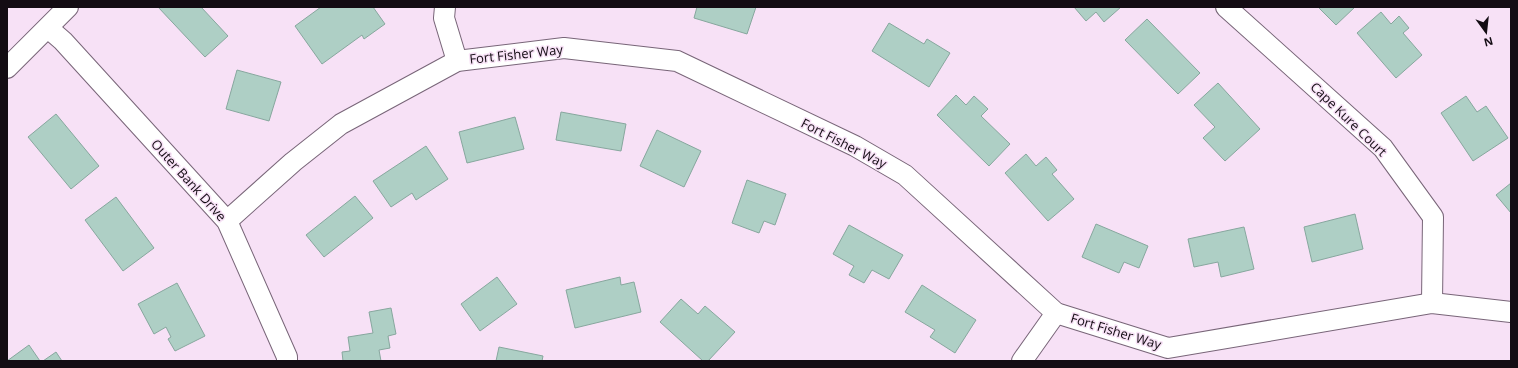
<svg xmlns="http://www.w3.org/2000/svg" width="1518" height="368" font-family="'Open Sans',sans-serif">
	<rect width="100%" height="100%" fill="#f7e1f6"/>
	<g fill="#aecfc5" stroke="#87a79e">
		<polygon points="158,7 201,7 228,36 205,57"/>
		<polygon points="321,7 373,7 385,24 364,39 362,35 322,64 295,26"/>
		<polygon points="697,7 756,7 747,34 694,18"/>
		<polygon points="1074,7 1121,7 1104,22 1096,12 1086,21"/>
		<polygon points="1318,7 1355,7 1336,25"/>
		<polygon points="1381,12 1391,24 1399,16 1409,28 1403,33 1422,55 1396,78 1357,33"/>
		<polygon points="1147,19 1200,73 1178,94 1125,40"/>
		<polygon points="889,23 924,44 927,39 950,53 929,87 872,51"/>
		<polygon points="237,70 281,82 269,121 226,109"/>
		<polygon points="1218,83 1260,129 1225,161 1203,138 1215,127 1194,105"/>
		<polygon points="956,95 966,105 974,96 988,109 981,116 1010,144 989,166 937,115"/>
		<polygon points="1466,96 1477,112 1486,106 1508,138 1473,161 1441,113"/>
		<polygon points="561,112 626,124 621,151 556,140"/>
		<polygon points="56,114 99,166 71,189 28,137"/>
		<polygon points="515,117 524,149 467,163 459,132"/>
		<polygon points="657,130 701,151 684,187 640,166"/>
		<polygon points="426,146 448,179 416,200 412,193 391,207 373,181"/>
		<polygon points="1026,154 1036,166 1046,157 1057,170 1052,174 1074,199 1048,221 1005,173"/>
		<polygon points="747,180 786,194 775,225 764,221 759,233 732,223"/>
		<polygon points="1511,183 1511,213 1496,195"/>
		<polygon points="355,196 373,218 324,257 306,235"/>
		<polygon points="116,197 154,248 123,271 85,220"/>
		<polygon points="1355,214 1363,249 1312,262 1304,227"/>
		<polygon points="1096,224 1148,246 1139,268 1124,262 1119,273 1082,257"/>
		<polygon points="849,225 903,255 889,279 872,270 864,283 849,275 854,266 833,254"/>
		<polygon points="1244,227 1254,269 1221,277 1218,262 1194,267 1188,239"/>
		<polygon points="497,277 517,304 480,331 461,304"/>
		<polygon points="620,277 621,285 634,282 641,312 575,328 566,290"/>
		<polygon points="177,283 205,336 175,351 168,339 171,337 166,327 154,334 138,304"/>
		<polygon points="922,285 976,320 955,353 930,337 935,330 905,312"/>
		<polygon points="681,299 698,314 705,306 735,332 708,361 703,361 660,322"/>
		<polygon points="391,308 396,334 388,336 390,348 379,350 381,361 343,361 342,352 350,351 348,337 373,333 369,312"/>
		<polygon points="29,345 40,361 7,361"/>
		<polygon points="499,347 543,356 542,361 496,361"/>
		<polygon points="56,352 62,361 43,361"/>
	</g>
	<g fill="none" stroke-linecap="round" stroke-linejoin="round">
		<defs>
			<g id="minor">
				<polyline points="445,7 444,18 457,61"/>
				<polyline points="1226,7 1383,148 1433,217 1432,303"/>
				<polyline points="48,28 63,41 227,221 287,357 287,361"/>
				<polyline points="7,68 68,7"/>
				<polyline points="227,221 293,162 341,124 457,61 564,48 677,61 855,146 905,175 1056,313 1168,348 1432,303 1511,312"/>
				<polyline points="1022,361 1056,313"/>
			</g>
		</defs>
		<use href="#minor" stroke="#786578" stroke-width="22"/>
		<use href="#minor" stroke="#fff" stroke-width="20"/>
	</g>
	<g text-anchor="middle" stroke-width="3" stroke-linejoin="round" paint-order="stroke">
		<g font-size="13" fill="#130c13" stroke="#f7e1f6">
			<text transform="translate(516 54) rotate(-6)" y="5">Fort Fisher Way</text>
			<text transform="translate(1349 119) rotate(44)" y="5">Cape Kure Court</text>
			<text transform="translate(844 143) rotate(27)" y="5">Fort Fisher Way</text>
			<text transform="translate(189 180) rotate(48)" y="5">Outer Bank Drive</text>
			<text transform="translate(1116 331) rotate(17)" y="5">Fort Fisher Way</text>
		</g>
	</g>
	<rect width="1518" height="368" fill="none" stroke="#130c13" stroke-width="16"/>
	<g transform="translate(1486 32) rotate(165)" stroke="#f7e1f6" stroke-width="3" paint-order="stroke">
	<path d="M0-3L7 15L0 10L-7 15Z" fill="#130c13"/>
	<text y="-6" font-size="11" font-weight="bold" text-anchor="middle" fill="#130c13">N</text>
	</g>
</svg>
